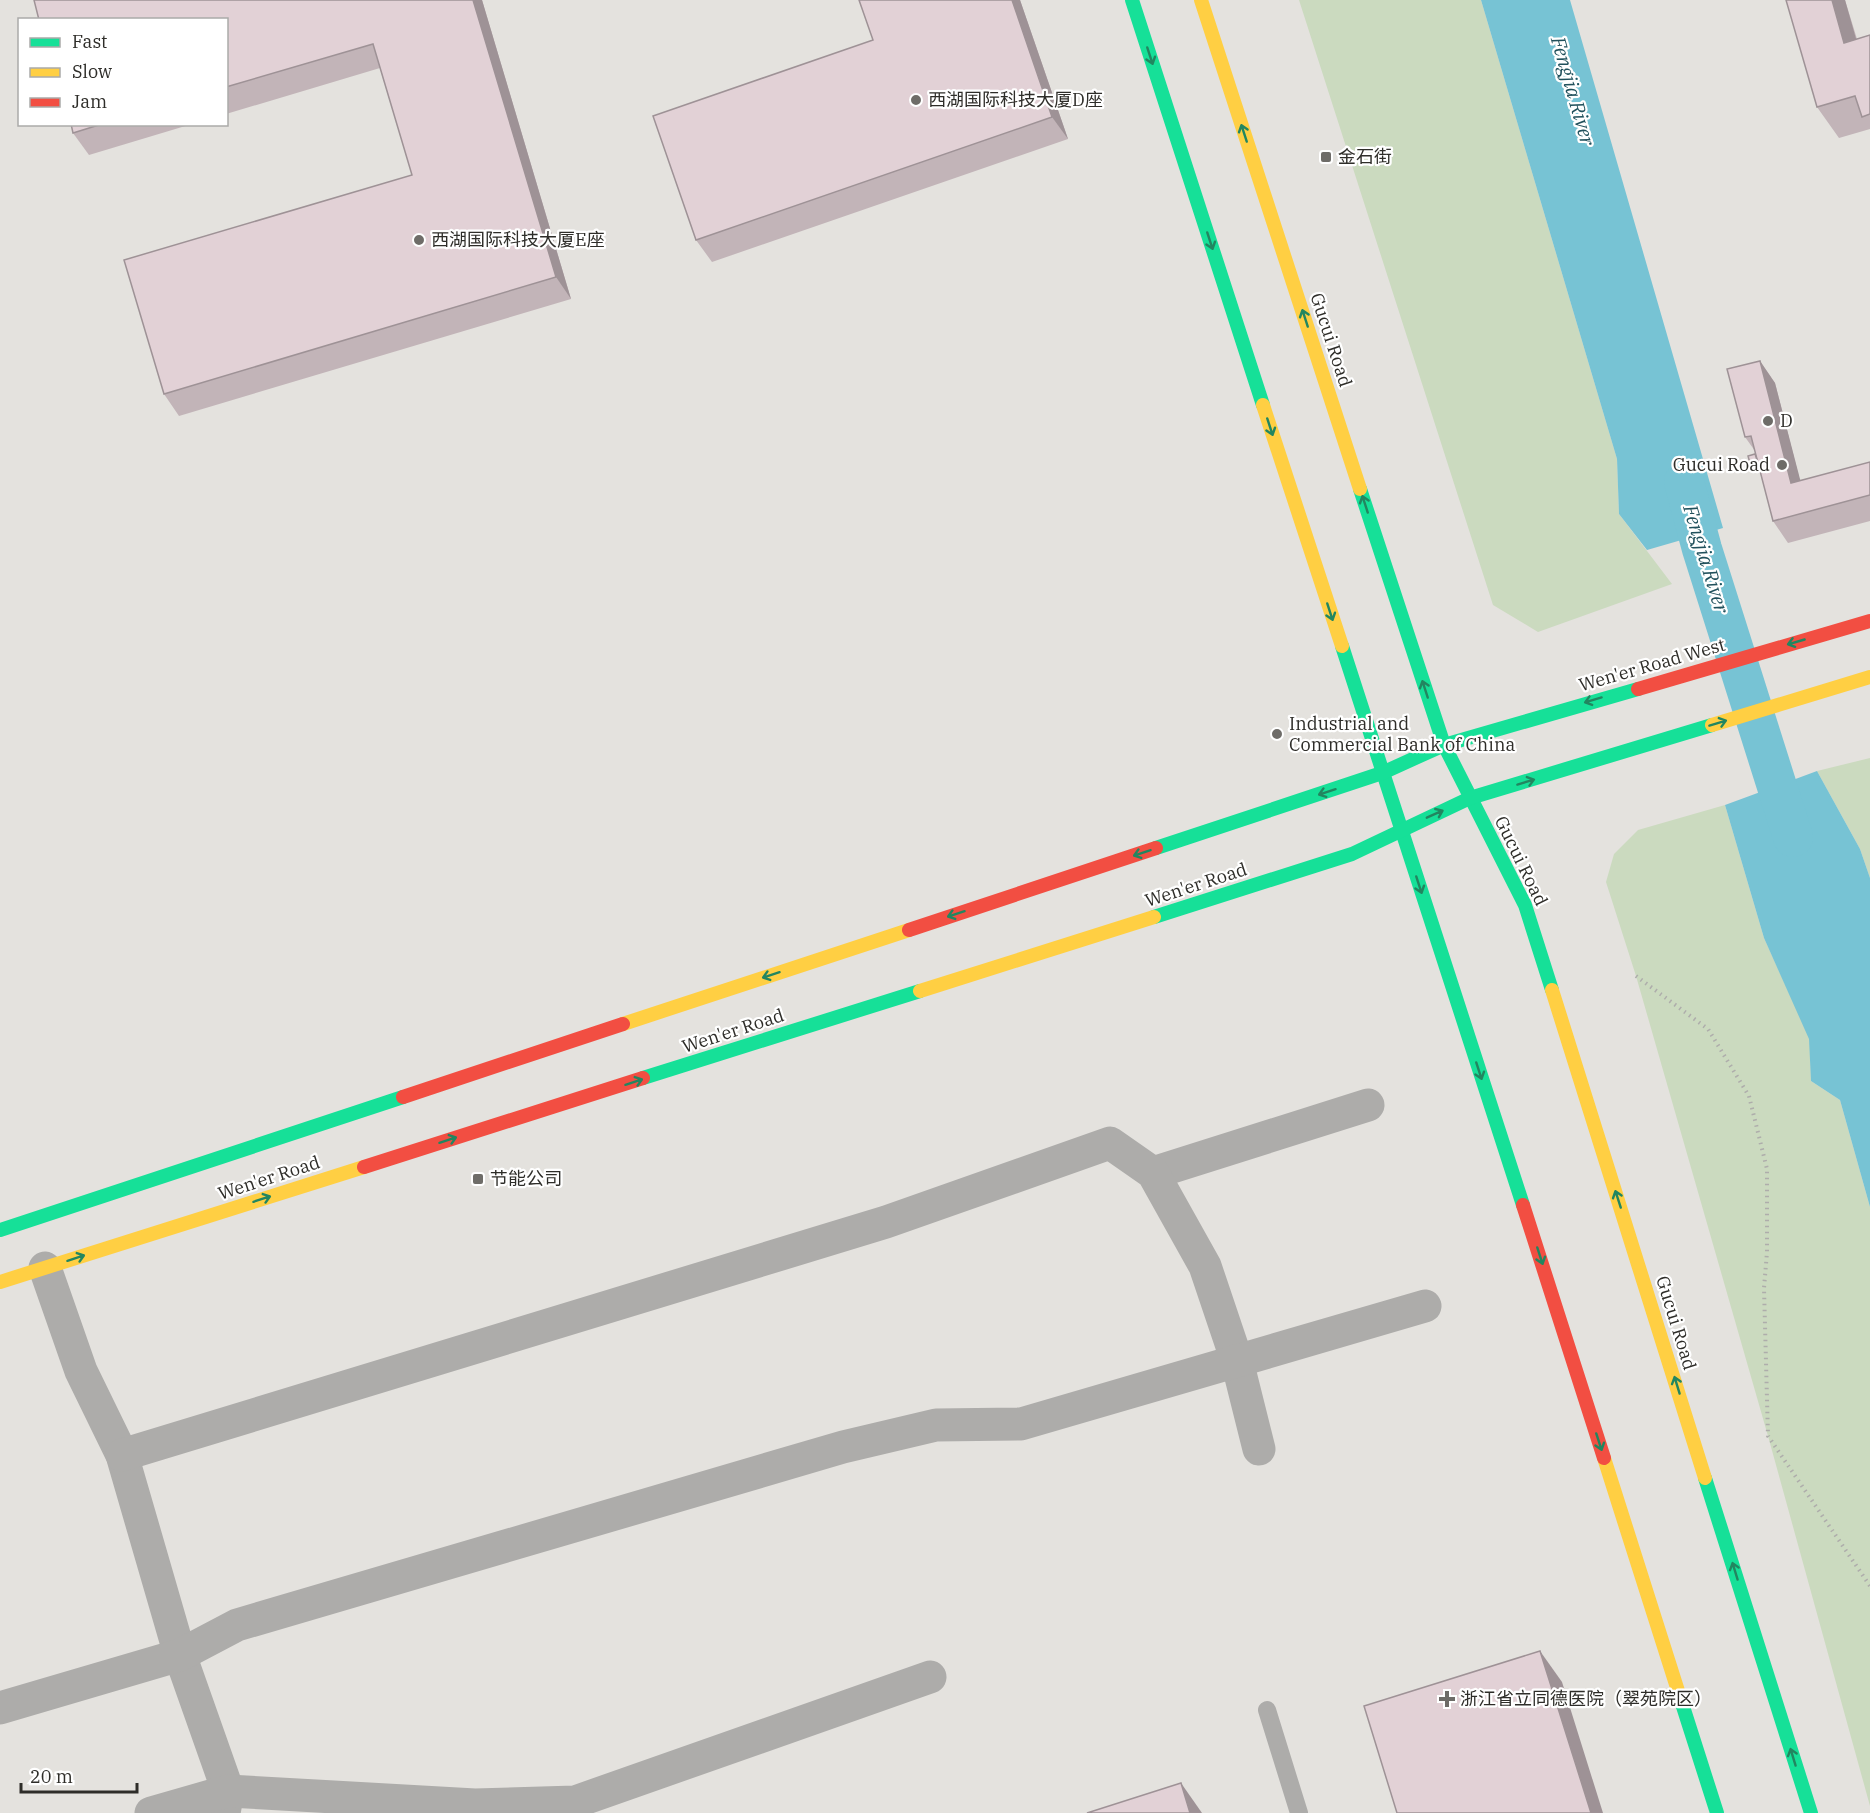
<svg xmlns="http://www.w3.org/2000/svg" width="1870" height="1813" font-family="'IBM Plex Serif','Noto Sans SC',serif">
	<rect width="100%" height="100%" fill="#e4e2de"/>
	<g fill="#cbdabf">
		<polygon points="1299,0 1481,0 1617,459 1619,514 1672,584 1538,632 1493,605"/>
		<polygon points="1870,758 1870,878 1860,849 1817,771"/>
		<polygon points="1725,805 1764,938 1810,1039 1811,1081 1840,1100 1870,1207 1870,1806 1768,1436 1636,976 1606,882 1614,854 1638,830"/>
	</g>
	<g fill="#77c3d4">
		<polygon points="1481,0 1570,0 1723,528 1647,550 1619,514 1617,459"/>
		<polygon points="1817,771 1860,849 1870,878 1870,1207 1840,1100 1811,1081 1809,1039 1764,938 1725,805"/>
	</g>
	<g fill="none" stroke-linecap="round" stroke-linejoin="round">
		<polyline stroke="#77c3d4" stroke-width="40" points="1684,482 1702,549 1793,837"/>
		<polyline stroke="#aeadab" stroke-width="4" stroke-dasharray="1.5 4.5" stroke-linecap="butt" points="1636,976 1708,1029 1749,1096 1767,1169 1767,1252 1764,1288 1768,1436 1870,1586"/>
		<polyline stroke="#adacaa" stroke-width="18" points="1267,1710 1299,1813"/>
		<g stroke="#adacaa" stroke-width="33">
			<polyline points="1153,1173 1368,1105"/>
			<polyline points="45,1268 81,1371 122,1455 180,1655 228,1791 224,1813"/>
			<polyline points="122,1455 886,1222 1110,1143 1153,1173 1205,1266 1237,1361 1259,1449"/>
			<polyline points="0,1708 180,1655 237,1625 843,1447 936,1425 1021,1424 1425,1306"/>
			<polyline points="151,1813 228,1791 475,1805 575,1802 930,1677"/>
		</g>
		<g stroke="#16e098" stroke-width="14">
			<polyline points="1132,0 1263,405"/>
			<polyline points="1360,489 1444,745 1525,905 1552,990"/>
			<polyline points="1342,646 1523,1205"/>
			<polyline points="1156,848 1382,773 1444,745 1638,689"/>
			<polyline points="1154,917 1352,854 1470,798 1712,725"/>
			<polyline points="643,1078 920,991"/>
			<polyline points="0,1230 403,1097"/>
			<polyline points="1705,1478 1811,1813"/>
			<polyline points="1679,1694 1717,1813"/>
		</g>
		<g stroke="#ffcf43" stroke-width="14">
			<polyline points="1201,0 1360,489"/>
			<polyline points="1263,405 1342,646"/>
			<polyline points="1712,725 1870,677"/>
			<polyline points="1552,990 1705,1478"/>
			<polyline points="920,991 1154,917"/>
			<polyline points="623,1024 909,930"/>
			<polyline points="0,1282 364,1167"/>
			<polyline points="1604,1458 1679,1694"/>
		</g>
		<g stroke="#f24e42" stroke-width="14">
			<polyline points="1638,689 1870,621"/>
			<polyline points="909,930 1156,848"/>
			<polyline points="403,1097 623,1024"/>
			<polyline points="364,1167 643,1078"/>
			<polyline points="1523,1205 1604,1458"/>
		</g>
	</g>
	<g fill="#c2b4b8">
		<polygon points="482,0 571,299 179,416 164,394 412,175 380,68 226,114 226,20"/>
		<polygon points="859,0 1020,0 1068,139 712,262 696,240 873,40"/>
		<polygon points="1845,0 1857,39 1870,35 1870,129 1839,138 1817,107"/>
		<polygon points="71,124 192,124 89,155 73,133"/>
		<polygon points="1760,361 1775,383 1800,481 1870,462 1870,521 1788,543 1773,521 1760,472 1755,473 1751,467 1755,454 1755,451 1745,437"/>
	</g>
	<g fill="#9e9296">
		<polygon points="473,0 482,0 571,299 556,277"/>
		<polygon points="1012,0 1020,0 1068,139 1052,117"/>
		<polygon points="1832,0 1845,0 1866,74 1844,43"/>
		<polygon points="1760,361 1775,383 1807,506 1791,483"/>
		<polygon points="1540,1651 1562,1682 1603,1813 1591,1813"/>
		<polygon points="1181,1783 1202,1813 1190,1813"/>
	</g>
	<g fill="#e2d1d6" stroke="#9e9296" stroke-width="1.5">
		<polygon points="34,0 473,0 556,277 164,394 124,260 412,175 373,44 226,87 226,20 39,20"/>
		<polygon points="859,0 1012,0 1052,117 696,240 653,116 873,40"/>
		<polygon points="1786,0 1832,0 1844,43 1870,35 1870,114 1862,117 1855,96 1817,107"/>
		<polygon points="71,124 102,124 73,133"/>
		<polygon points="1760,361 1791,483 1870,462 1870,495 1773,521 1751,436 1745,437 1727,369"/>
		<polygon points="1755,454 1759,466 1751,467 1748,456"/>
		<polygon points="1540,1651 1591,1813 1397,1813 1364,1706"/>
		<polygon points="1181,1783 1190,1813 1087,1813"/>
	</g>
	<defs><path id="oneway-shaft" d="M-6 0H5M1.5-3L5.5 0L1.5 3" fill="none" stroke-width="1.6" stroke-linecap="round" stroke-linejoin="round" transform="scale(1.5)"/></defs>
	<g stroke="#228660">
		<use href="#oneway-shaft" transform="translate(1150 56) rotate(72)"/>
		<use href="#oneway-shaft" transform="translate(1244 133) rotate(-108)"/>
		<use href="#oneway-shaft" transform="translate(1210 241) rotate(72)"/>
		<use href="#oneway-shaft" transform="translate(1305 318) rotate(-108)"/>
		<use href="#oneway-shaft" transform="translate(1270 427) rotate(72)"/>
		<use href="#oneway-shaft" transform="translate(1365 504) rotate(-108)"/>
		<use href="#oneway-shaft" transform="translate(1330 612) rotate(72)"/>
		<use href="#oneway-shaft" transform="translate(1796 642) rotate(164)"/>
		<use href="#oneway-shaft" transform="translate(1425 689) rotate(-108)"/>
		<use href="#oneway-shaft" transform="translate(1593 700) rotate(163)"/>
		<use href="#oneway-shaft" transform="translate(1718 723) rotate(-17)"/>
		<use href="#oneway-shaft" transform="translate(1526 782) rotate(-17)"/>
		<use href="#oneway-shaft" transform="translate(1327 792) rotate(162)"/>
		<use href="#oneway-shaft" transform="translate(1435 814) rotate(-24)"/>
		<use href="#oneway-shaft" transform="translate(1142 853) rotate(162)"/>
		<use href="#oneway-shaft" transform="translate(1419 885) rotate(72)"/>
		<use href="#oneway-shaft" transform="translate(956 914) rotate(162)"/>
		<use href="#oneway-shaft" transform="translate(771 975) rotate(162)"/>
		<use href="#oneway-shaft" transform="translate(1479 1071) rotate(72)"/>
		<use href="#oneway-shaft" transform="translate(634 1082) rotate(-18)"/>
		<use href="#oneway-shaft" transform="translate(448 1140) rotate(-18)"/>
		<use href="#oneway-shaft" transform="translate(262 1199) rotate(-18)"/>
		<use href="#oneway-shaft" transform="translate(1618 1199) rotate(-108)"/>
		<use href="#oneway-shaft" transform="translate(1540 1256) rotate(72)"/>
		<use href="#oneway-shaft" transform="translate(76 1258) rotate(-18)"/>
		<use href="#oneway-shaft" transform="translate(1677 1385) rotate(-107)"/>
		<use href="#oneway-shaft" transform="translate(1599 1442) rotate(72)"/>
		<use href="#oneway-shaft" transform="translate(1735 1571) rotate(-107)"/>
		<use href="#oneway-shaft" transform="translate(1793 1757) rotate(-107)"/>
	</g>
	<g fill="#6e6c68" stroke="#fff" stroke-width="2">
		<circle cx="916" cy="100" r="6"/>
		<rect x="1320" y="151" width="12" height="12" rx="3"/>
		<circle cx="419" cy="240" r="6"/>
		<circle cx="1768" cy="421" r="6"/>
		<circle cx="1782" cy="465" r="6"/>
		<circle cx="1277" cy="734" r="6"/>
		<rect x="472" y="1173" width="12" height="12" rx="3"/>
		<path d="M1444 1690h6v6h6v6h-6v6h-6v-6h-6v-6h6z"/>
	</g>
	<g text-anchor="middle" stroke-width="4.5" stroke-linejoin="round" paint-order="stroke">
		<g font-size="18" fill="#2e2d29" stroke="#fff" text-anchor="start">
			<text x="928" y="106">西湖国际科技大厦D座</text>
			<text x="1338" y="163">金石街</text>
			<text x="431" y="246">西湖国际科技大厦E座</text>
			<text x="1780" y="427">D</text>
			<text x="1770" y="471" text-anchor="end">Gucui Road</text>
			<text x="1289" y="730">Industrial and<tspan x="1289" dy="21">Commercial Bank of China</tspan></text>
			<text x="490" y="1185">节能公司</text>
			<text x="1460" y="1705">浙江省立同德医院（翠苑院区）</text>
		</g>
		<g font-size="18" fill="#2e2d29" stroke="#fff">
			<text transform="translate(1331 340) rotate(72)" y="6">Gucui Road</text>
			<text transform="translate(1652 665) rotate(-16)" y="6">Wen'er Road West</text>
			<text transform="translate(1521 861) rotate(64)" y="6">Gucui Road</text>
			<text transform="translate(1196 885) rotate(-18)" y="6">Wen'er Road</text>
			<text transform="translate(733 1031) rotate(-18)" y="6">Wen'er Road</text>
			<text transform="translate(269 1178) rotate(-18)" y="6">Wen'er Road</text>
			<text transform="translate(1676 1323) rotate(73)" y="6">Gucui Road</text>
		</g>
		<g font-size="20" font-style="italic" fill="#21515c" stroke="#fff">
			<text transform="translate(1573 91) rotate(74)" y="7">Fengjia River</text>
			<text transform="translate(1706 559) rotate(73)" y="7">Fengjia River</text>
		</g>
	</g>
	<rect x="18" y="18" width="210" height="108" fill="#ffffff" stroke="#ababa9" stroke-width="1.5"/>
	<rect x="30" y="38" width="30" height="9" fill="#16e098" stroke="#ababa9" stroke-width="1.5"/>
	<text x="72" y="48" font-size="18" fill="#2e2d29">Fast</text>
	<rect x="30" y="68" width="30" height="9" fill="#ffcf43" stroke="#ababa9" stroke-width="1.5"/>
	<text x="72" y="78" font-size="18" fill="#2e2d29">Slow</text>
	<rect x="30" y="98" width="30" height="9" fill="#f24e42" stroke="#ababa9" stroke-width="1.5"/>
	<text x="72" y="108" font-size="18" fill="#2e2d29">Jam</text>
	<path d="M21 1783v9h116v-9" fill="none" stroke="#2e2d29" stroke-width="3"/>
	<text x="30" y="1783" font-size="18" fill="#2e2d29" stroke="#ffffff" stroke-width="4.5" paint-order="stroke">20 m</text>
</svg>
